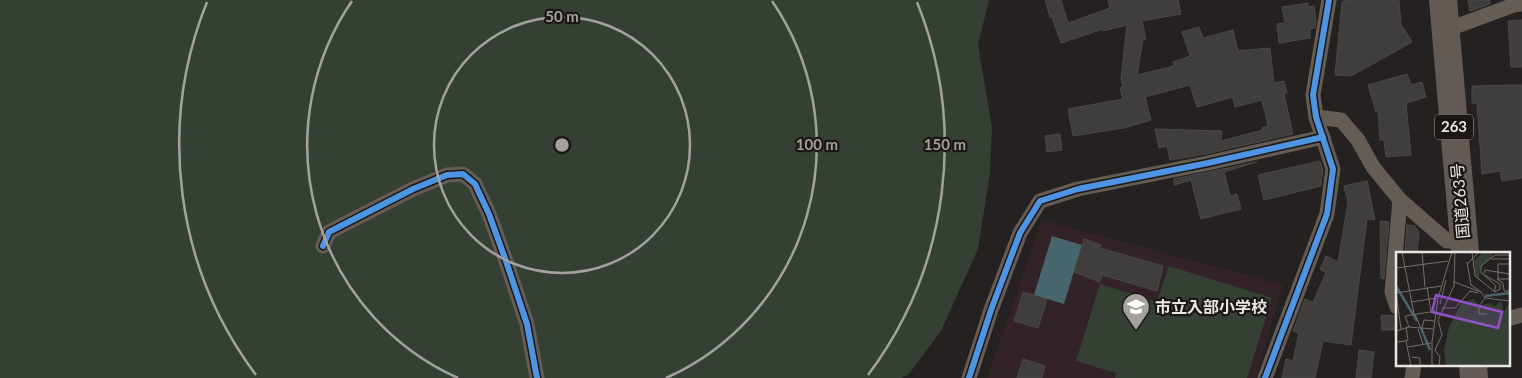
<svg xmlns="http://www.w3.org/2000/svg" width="1522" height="378" font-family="Lato,'Noto Sans JP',sans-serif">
	<rect width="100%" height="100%" fill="#242120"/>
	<polygon fill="#332328" points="1042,220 1283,285 1256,378 987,378"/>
	<g fill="#344034">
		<polygon points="0,0 989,0 978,45 992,128 990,173 978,249 941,331 909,374 902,378 0,378"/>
		<polygon points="1169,266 1272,298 1247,378 1115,378 1116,373 1076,361 1100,284 1157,302"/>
	</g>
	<polygon fill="#47656c" points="1052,236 1082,245 1064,304 1034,295"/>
	<g fill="#403d3d" stroke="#4b4848">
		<polygon points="1045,0 1061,0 1068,23 1110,8 1108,0 1178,0 1181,14 1142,21 1146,39 1143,40 1137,75 1174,66 1173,62 1190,56 1182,32 1199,27 1203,38 1233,30 1238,51 1270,48 1274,83 1284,81 1287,93 1284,94 1293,134 1206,154 1170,160 1167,146 1159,148 1155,129 1222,131 1221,141 1263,130 1262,128 1268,126 1262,100 1235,107 1233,97 1197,107 1190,85 1145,97 1151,120 1124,128 1073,136 1068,109 1123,99 1120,88 1123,87 1121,79 1127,25 1103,31 1103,29 1061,43 1052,17 1050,17"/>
		<polygon points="1344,0 1399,0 1401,24 1412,42 1351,76 1335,75 1342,2 1344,2"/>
		<polygon points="1468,0 1490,0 1490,4 1470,11"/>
		<polygon points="1308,3 1308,7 1314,6 1316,20 1315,28 1310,29 1310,38 1279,43 1277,24 1285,23 1282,7"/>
		<polygon points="1522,20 1522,67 1511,67 1508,21"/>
		<polygon points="1407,74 1411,85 1422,82 1426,97 1406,103 1411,155 1386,157 1384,140 1380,140 1378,111 1376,112 1368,85"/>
		<polygon points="1522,85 1522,178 1502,181 1500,171 1482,174 1477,103 1472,103 1472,86"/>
		<polygon points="1060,134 1062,150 1047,152 1045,136"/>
		<polygon points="1320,161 1323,170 1321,186 1264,200 1258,175"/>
		<polygon points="1257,162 1224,172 1230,196 1237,194 1241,209 1201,219 1191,180 1174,185 1174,179"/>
		<polygon points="1367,181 1375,220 1367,219 1351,345 1323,341 1315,378 1282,378 1286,359 1293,361 1299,333 1293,331 1305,299 1313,302 1326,273 1320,269 1326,256 1338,262 1348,202 1344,186"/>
		<polygon points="1380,221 1389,222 1384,279 1381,278"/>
		<polygon points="1407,225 1415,226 1419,233 1417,253 1405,253"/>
		<polygon points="1084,239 1101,245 1100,248 1163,266 1157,291 1102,275 1100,282 1074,272"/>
		<polygon points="1023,292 1047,299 1038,328 1014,321"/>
		<polygon points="1381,315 1397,316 1397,330 1382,330"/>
		<polygon points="1359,350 1374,352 1371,378 1356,378"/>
		<polygon points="1023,359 1045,366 1042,378 1017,378"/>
	</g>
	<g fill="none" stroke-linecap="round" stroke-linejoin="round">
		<g stroke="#655c56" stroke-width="15">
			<polyline points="1446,30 1514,5 1522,4"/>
			<polyline points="1316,117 1341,120 1358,140 1373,167 1400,200 1447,241 1464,241"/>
			<polyline points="323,246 329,232 413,189 447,175 463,174 475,184 489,214 507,264 527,324 537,378"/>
			<polyline points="1397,307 1392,292 1400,200"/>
			<polyline points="1508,319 1522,315"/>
			<polyline points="969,378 991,310 1020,233 1040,201 1078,189 1208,163 1323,137"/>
			<polyline points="1265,378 1327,214 1333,169 1316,117 1313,95 1329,0"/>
			<polyline points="1412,378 1414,364"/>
		</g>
		<g stroke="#635a55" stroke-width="28">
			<polyline points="1443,0 1465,253"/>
			<polyline points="1473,364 1474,378"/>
		</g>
		<defs>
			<g id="cycleway">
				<polyline points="323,246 329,232 413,189 447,175 463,174 475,184 489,214 507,264 527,324 537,378"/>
				<polyline points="969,378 991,310 1020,233 1040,201 1078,189 1208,163 1323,137"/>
				<polyline points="1265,378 1327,214 1333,169 1316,117 1313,95 1329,0"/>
			</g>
		</defs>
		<use href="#cycleway" stroke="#1c1715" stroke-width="9"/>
		<use href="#cycleway" stroke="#4d94e3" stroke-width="6"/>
	</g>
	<g fill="none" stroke="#a4a19f" stroke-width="2.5">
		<circle cx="562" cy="145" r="128"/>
		<path d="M458 378A255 255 0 0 1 352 1M772 1A255 255 0 0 1 666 378"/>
		<path d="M256 375A383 383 0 0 1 207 2M917 2A383 383 0 0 1 868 375"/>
	</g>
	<defs>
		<symbol id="school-pin" viewBox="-11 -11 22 30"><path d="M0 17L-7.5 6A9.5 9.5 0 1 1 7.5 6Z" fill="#a4a19f" stroke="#1c1715"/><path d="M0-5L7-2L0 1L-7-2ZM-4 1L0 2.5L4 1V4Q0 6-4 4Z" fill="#fff"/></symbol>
	</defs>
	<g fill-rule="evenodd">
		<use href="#school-pin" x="1120" y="291" width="32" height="43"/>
	</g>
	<g text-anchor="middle" stroke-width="4.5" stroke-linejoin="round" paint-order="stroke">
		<rect fill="#1c1715" stroke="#aca8a6" stroke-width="1" x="1435" y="114.5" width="38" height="25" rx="4"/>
		<g font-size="15" font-weight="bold" fill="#e9e6e4">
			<text x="1454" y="132">263</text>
		</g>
		<g font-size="16" fill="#e9e6e4" stroke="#1c1715">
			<text transform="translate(1460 201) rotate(-95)" y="6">国道263号</text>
		</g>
		<g font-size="16" font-weight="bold" fill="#e9e6e4" stroke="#1c1715" text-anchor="start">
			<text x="1155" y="313">市立入部小学校</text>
		</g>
	</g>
	<g transform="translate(1396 252)">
		<rect width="114" height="114" fill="#242120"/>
		<path d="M87,0h9v5l-12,10 -1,12 -3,-1 -2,-17zM77,47l7,7 9,-3 6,3 6,-5 3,11 6,-11v65h-64l-2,-16 5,-23 12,-23z" fill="#344034"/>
		<path fill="none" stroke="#47656c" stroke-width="2.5" d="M0,34l21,35M89,44l25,-3M25,76l9,22"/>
		<path fill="none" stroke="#73706e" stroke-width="1" d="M6,0l12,62M26,0l3,35M76,0l3,24 20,16 5,-3v-5l-19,-11v-7l14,-11h15M95,7h19M71,10l4,23 10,7M71,12l12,-12M114,12h-12v15h12M0,16l52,-7M88,21l1,-3 25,4M87,22l13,12 -2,6M101,27l6,4 1,8h6M58,30l27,10 4,6 25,3M31,35l4,24M0,41l45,-7M0,41l5,36M89,46l-6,8v8h8M15,50l26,-4M44,52l6,-24M46,56h13l15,-17 8,2M19,62l6,15M13,75l-4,-11 31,-5M26,76l2,-8 10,1M22,77l5,15M0,79l13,-4 24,2M10,89l2,-1 -2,-13M0,90l10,-1 5,25M12,95l23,-4M16,105l8,1v8M36,114v-24l6,-44 14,-46M43,114l1,-9 -5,-7 7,-15 -4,-15 16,-34 1,-34"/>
		<path fill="#9151c6" fill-opacity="0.15" stroke="#9151c6" stroke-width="2.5" d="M40,43l66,17 -4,16 -66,-16z"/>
		<rect width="114" height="114" fill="none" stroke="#e9e6e4" stroke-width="2.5"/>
	</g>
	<circle cx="562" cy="145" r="8" fill="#a4a19f" stroke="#1c1715" stroke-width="2.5"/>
	<g font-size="15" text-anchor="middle" font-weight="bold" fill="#a4a19f" stroke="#1c1715" stroke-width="4.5" stroke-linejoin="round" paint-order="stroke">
		<text x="562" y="22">50 m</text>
		<text x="817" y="150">100 m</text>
		<text x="945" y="150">150 m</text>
	</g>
</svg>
